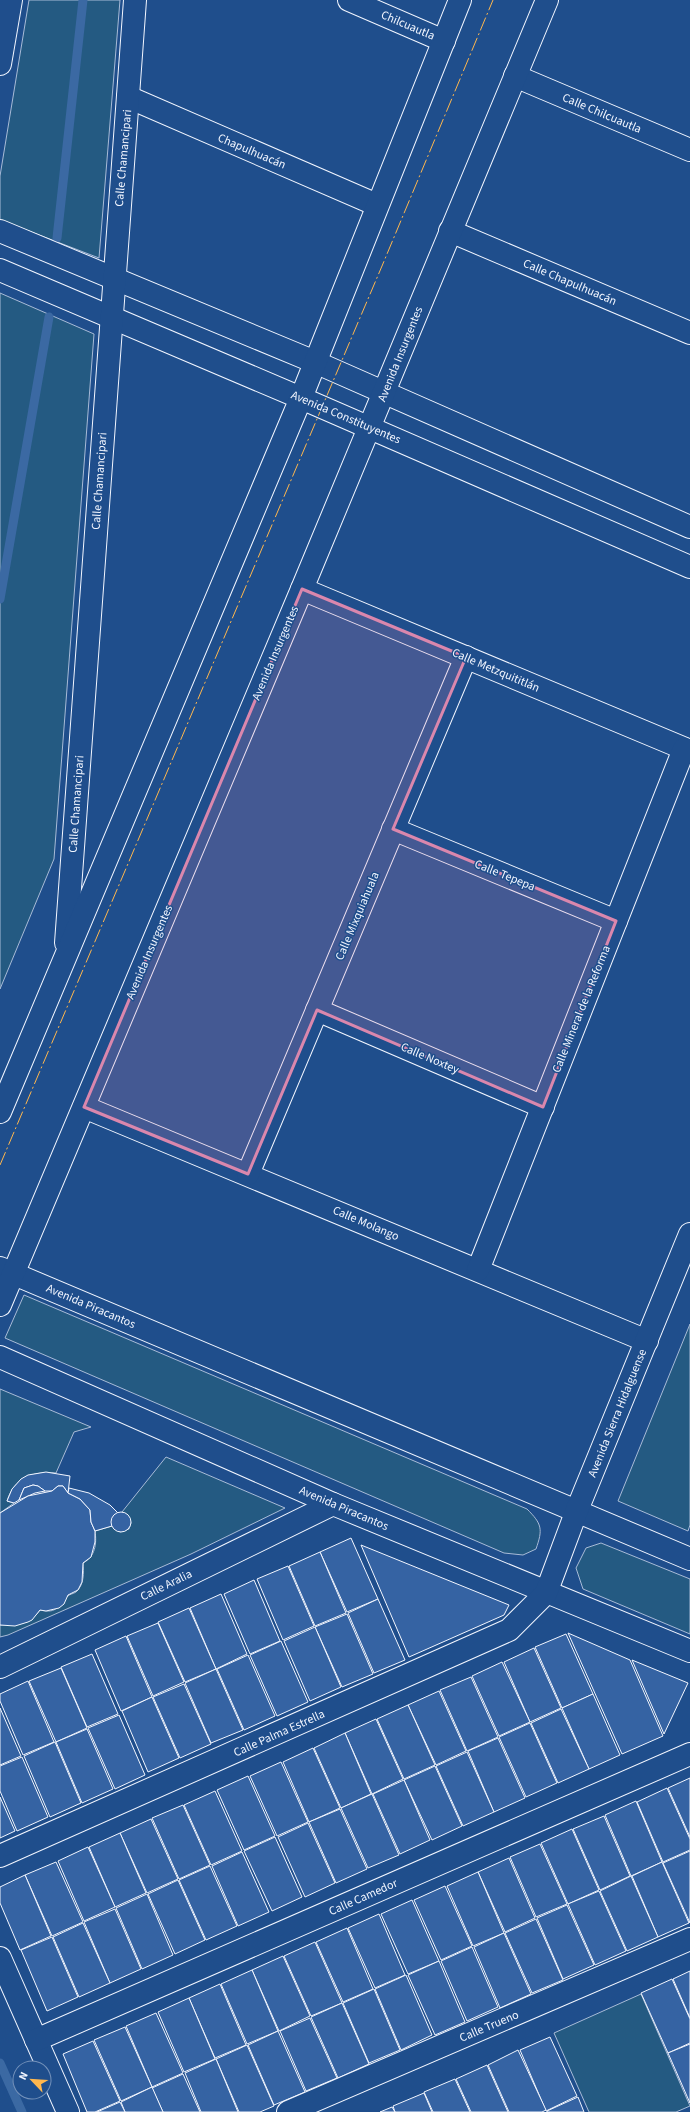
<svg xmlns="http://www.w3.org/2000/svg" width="690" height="2112" font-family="'Source Sans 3',sans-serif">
	<rect width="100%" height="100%" fill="#1f4e8c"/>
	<g fill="#245a82" stroke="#a8bbd7">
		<polygon points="29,0 120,0 99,258 0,220 0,176"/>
		<polygon points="0,293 94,334 54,859 0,989"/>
		<path d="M24,1295l503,214c15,15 16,20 9,40l-13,6 -19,-2 -499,-215z"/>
		<polygon points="690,1324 690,1525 688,1531 618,1501"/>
		<path d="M0,1389l91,38 -17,5 -18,41c-24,-2 -42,5 -49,28l7,2 -14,10z"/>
		<path d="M166,1457l119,51 -94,46 -183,81 -8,2v-12c17,-2 29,1 40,-15 18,4 17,-4 28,-14 2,-2 5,-2 8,-4 8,-7 8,-19 7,-29 12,-6 14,-19 12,-32l17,-5 8,6 9,-3 2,-6 -2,-6 -7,-5z"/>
		<polygon points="601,1543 690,1579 690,1634 583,1589 576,1568 586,1548"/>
		<polygon points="641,1994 690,2106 676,2112 589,2112 554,2033"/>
	</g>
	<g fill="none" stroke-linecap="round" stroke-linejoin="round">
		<g stroke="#3b69a3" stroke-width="9">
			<polyline points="57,238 83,0"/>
			<polyline points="0,599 49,317"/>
			<polyline points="0,2063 22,2112"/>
		</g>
	</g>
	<g fill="#3563a3" stroke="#f2f6ff">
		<polygon points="46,1472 70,1476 68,1493 63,1486 58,1486 52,1491 45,1491 38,1486 33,1485 24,1488 19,1500 14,1503 7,1501 12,1489 21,1479 28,1475"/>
		<polygon points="33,1485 38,1486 45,1491 35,1493 19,1500 24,1488"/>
		<polygon points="58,1486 63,1486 68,1493 80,1499 90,1510 91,1522 95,1531 95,1542 91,1557 83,1563 82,1582 78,1590 68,1595 64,1604 59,1608 46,1611 40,1610 32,1620 28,1622 15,1626 0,1625 0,1513 28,1496 52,1491"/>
		<polygon points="69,1488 89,1493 110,1505 118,1513 112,1519 112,1526 95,1531 91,1522 90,1510 80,1499 68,1493"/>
		<circle cx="121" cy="1522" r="10"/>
		<polygon points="351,1538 378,1599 347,1612 320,1552"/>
		<polygon points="361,1545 509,1605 504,1615 409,1657"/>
		<polygon points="320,1552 346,1613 315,1626 289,1566"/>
		<polygon points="288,1566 314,1626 283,1640 257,1579"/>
		<polygon points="254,1580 280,1641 250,1654 224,1594"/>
		<polygon points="221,1594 247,1654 216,1669 190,1608"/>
		<polygon points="378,1599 405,1660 374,1673 348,1613"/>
		<polygon points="189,1608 216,1669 185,1682 158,1622"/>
		<polygon points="347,1614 373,1674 342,1687 315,1627"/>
		<polygon points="158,1623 184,1682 153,1696 127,1636"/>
		<polygon points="315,1627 341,1687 310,1701 284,1641"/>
		<polygon points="568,1633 630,1660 663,1736 622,1754"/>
		<polygon points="566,1634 593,1694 562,1708 535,1647"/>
		<polygon points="126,1636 152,1697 121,1711 95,1650"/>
		<polygon points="281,1641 308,1702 277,1716 250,1655"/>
		<polygon points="534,1648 561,1708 530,1722 504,1662"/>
		<polygon points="92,1654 118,1714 87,1727 61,1667"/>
		<polygon points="248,1655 275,1716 244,1730 217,1669"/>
		<polygon points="632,1660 688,1683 664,1734"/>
		<polygon points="502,1662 530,1722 499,1736 472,1676"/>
		<polygon points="61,1668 87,1728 56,1742 29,1681"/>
		<polygon points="216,1669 243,1730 211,1743 185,1683"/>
		<polygon points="471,1677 498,1737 467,1751 440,1690"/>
		<polygon points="28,1681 54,1742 23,1755 0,1701 0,1694"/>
		<polygon points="184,1684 211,1744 180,1758 153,1697"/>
		<polygon points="439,1691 466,1751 436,1765 408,1705"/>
		<polygon points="593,1694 620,1755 589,1769 562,1708"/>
		<polygon points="152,1697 179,1758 148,1772 122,1711"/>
		<polygon points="408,1705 435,1765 404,1779 377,1719"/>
		<polygon points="0,1708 21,1756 0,1765"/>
		<polygon points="561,1709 589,1769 558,1783 531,1723"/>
		<polygon points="119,1715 145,1775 115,1789 88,1728"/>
		<polygon points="376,1719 403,1779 372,1794 345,1733"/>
		<polygon points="530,1723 557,1783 526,1797 499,1737"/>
		<polygon points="87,1729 113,1789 82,1803 56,1742"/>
		<polygon points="345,1733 371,1794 341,1808 314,1748"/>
		<polygon points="498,1738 525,1798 494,1812 468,1751"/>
		<polygon points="55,1742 81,1803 50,1817 24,1756"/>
		<polygon points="313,1748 340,1808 309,1822 283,1762"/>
		<polygon points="467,1752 494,1812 463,1826 436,1766"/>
		<polygon points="22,1757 48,1817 17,1831 0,1791 0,1766"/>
		<polygon points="281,1762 308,1822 277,1836 250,1776"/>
		<polygon points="435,1766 462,1826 432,1840 404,1780"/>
		<polygon points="248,1776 275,1836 244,1850 217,1790"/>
		<polygon points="690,1778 690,1837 668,1788"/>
		<polygon points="404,1780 430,1840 400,1854 373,1794"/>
		<polygon points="667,1788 690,1839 690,1850 663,1862 637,1802"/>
		<polygon points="215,1791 242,1851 211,1865 184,1805"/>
		<polygon points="372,1794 399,1855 368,1868 341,1808"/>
		<polygon points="0,1797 15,1831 0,1838"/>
		<polygon points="636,1801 662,1862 631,1876 605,1815"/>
		<polygon points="183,1805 210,1865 179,1879 152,1818"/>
		<polygon points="340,1809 367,1869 336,1883 309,1822"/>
		<polygon points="604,1816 630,1876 600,1890 573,1829"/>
		<polygon points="151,1819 178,1879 147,1893 120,1833"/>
		<polygon points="308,1823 335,1883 305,1897 278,1837"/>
		<polygon points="572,1829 599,1890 568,1904 541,1843"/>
		<polygon points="120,1833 146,1893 115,1907 89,1847"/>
		<polygon points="275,1837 302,1897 272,1911 244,1851"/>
		<polygon points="540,1844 567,1904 536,1917 510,1857"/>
		<polygon points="88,1847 115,1907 84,1921 58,1861"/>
		<polygon points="690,1851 690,1923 663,1863"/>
		<polygon points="242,1852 269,1912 238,1926 212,1866"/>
		<polygon points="509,1858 535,1918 505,1932 478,1872"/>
		<polygon points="56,1862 83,1922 52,1936 25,1875"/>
		<polygon points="662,1862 689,1923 658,1937 632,1876"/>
		<polygon points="210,1866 237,1926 206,1940 179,1880"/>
		<polygon points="478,1872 504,1933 473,1946 447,1886"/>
		<polygon points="25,1875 51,1936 20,1950 0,1903 0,1887"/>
		<polygon points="631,1876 658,1937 627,1951 600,1891"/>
		<polygon points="178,1880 205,1940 175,1954 148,1894"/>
		<polygon points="445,1886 472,1946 441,1960 414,1900"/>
		<polygon points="599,1891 626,1951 595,1965 568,1904"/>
		<polygon points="147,1894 173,1955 142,1969 116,1908"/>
		<polygon points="412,1900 439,1961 408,1974 381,1914"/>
		<polygon points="567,1905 594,1965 563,1979 537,1918"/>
		<polygon points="115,1909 141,1969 110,1983 84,1922"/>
		<polygon points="379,1914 405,1975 375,1988 348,1928"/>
		<polygon points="536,1919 563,1980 532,1993 505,1933"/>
		<polygon points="83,1923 110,1983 79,1997 53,1937"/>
		<polygon points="347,1928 373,1989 343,2002 316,1942"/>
		<polygon points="504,1933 531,1994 500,2008 474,1947"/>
		<polygon points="52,1937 78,1997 47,2011 21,1950"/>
		<polygon points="315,1942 342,2003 311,2016 284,1956"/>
		<polygon points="472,1947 498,2007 467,2021 441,1961"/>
		<polygon points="283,1956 310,2016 279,2031 252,1970"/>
		<polygon points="439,1961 465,2022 435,2035 408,1975"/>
		<polygon points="252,1970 278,2031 247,2044 221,1984"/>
		<polygon points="690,1971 690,2018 673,1979"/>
		<polygon points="406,1975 432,2035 401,2050 375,1989"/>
		<polygon points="672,1979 690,2019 690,2043 668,2053 641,1993"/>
		<polygon points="220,1984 246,2045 215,2058 189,1998"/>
		<polygon points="374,1989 400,2050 369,2063 343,2003"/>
		<polygon points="189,1998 215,2059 184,2072 158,2012"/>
		<polygon points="342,2003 369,2064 338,2078 311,2017"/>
		<polygon points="156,2013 183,2073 152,2087 126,2026"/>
		<polygon points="310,2018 337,2078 306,2091 280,2031"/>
		<polygon points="125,2027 152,2087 121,2101 94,2040"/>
		<polygon points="278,2031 305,2092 274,2105 248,2045"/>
		<polygon points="550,2037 577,2096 546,2111 520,2050"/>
		<polygon points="93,2041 120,2101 95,2112 87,2112 63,2054"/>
		<polygon points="690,2044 690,2103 668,2053"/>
		<polygon points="247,2045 274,2106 260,2112 239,2112 216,2059"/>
		<polygon points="518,2050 546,2110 542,2112 509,2112 488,2065"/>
		<polygon points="216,2059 238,2112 201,2112 185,2073"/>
		<polygon points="487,2065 508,2112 471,2112 456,2079"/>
		<polygon points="183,2074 200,2112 163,2112 152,2088"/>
		<polygon points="455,2079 470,2112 433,2112 424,2092"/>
		<polygon points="152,2087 163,2112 125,2112 121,2102"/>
		<polygon points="424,2093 432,2112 395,2112 393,2106"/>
		<polygon points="578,2097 584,2112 547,2112 547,2111"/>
		<polygon points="120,2102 125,2112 97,2112"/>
		<polygon points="392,2107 395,2112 380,2112"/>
	</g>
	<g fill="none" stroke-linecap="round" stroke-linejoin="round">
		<defs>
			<g id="minor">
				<polyline points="349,0 444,41"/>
				<polyline points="0,64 11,0"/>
				<polyline points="515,76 690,150"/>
				<polyline points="128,97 377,205"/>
				<polyline points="0,231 315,362 690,527"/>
				<polyline points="450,231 690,333"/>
				<polyline points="0,270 301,398 690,567"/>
				<polyline points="302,589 690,751"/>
				<polyline points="393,829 616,921"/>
				<polyline points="66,943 135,0"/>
				<polyline points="317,1010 543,1107"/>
				<polyline points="84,1107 647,1341"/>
				<polyline points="0,1112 301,398 460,0"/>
				<polyline points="248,1174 466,657"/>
				<polyline points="0,1268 690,1559"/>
				<polyline points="478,1270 684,749"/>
				<polyline points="0,1305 302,589 547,0"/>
				<polyline points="0,1357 333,1504 690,1651"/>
				<polyline points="0,1667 333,1504"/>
				<polyline points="0,1856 509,1630 546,1593 577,1510 690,1234"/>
				<polyline points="0,1958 68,2112"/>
				<polyline points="36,2040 690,1754"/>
				<polyline points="288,2112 690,1939"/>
			</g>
		</defs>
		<use href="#minor" stroke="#f2f6ff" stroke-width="24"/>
		<use href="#minor" stroke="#1f4e8c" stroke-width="22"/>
		<polyline stroke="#ffb74d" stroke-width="1" stroke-dasharray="14 3 2 3" stroke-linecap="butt" points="0,1165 382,266 493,0"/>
	</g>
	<path fill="#da87ad" fill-opacity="0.2" stroke="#da87ad" stroke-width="3" stroke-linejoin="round" d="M302,589l164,68 -73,172 223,92 -73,186 -226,-97 -69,164 -164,-67z"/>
	<g text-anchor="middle" stroke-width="3" stroke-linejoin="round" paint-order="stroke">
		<g font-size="12" fill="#f2f6ff" stroke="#1f4e8c">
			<text transform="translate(408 25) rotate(23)" y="4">Chilcuautla</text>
			<text transform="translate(602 113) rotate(23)" y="4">Calle Chilcuautla</text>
			<text transform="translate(252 151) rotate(23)" y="4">Chapulhuacán</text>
			<text transform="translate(123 158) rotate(-85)" y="4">Calle Chamancipari</text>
			<text transform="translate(570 282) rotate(23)" y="4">Calle Chapulhuacán</text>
			<text transform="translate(400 354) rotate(-68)" y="4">Avenida Insurgentes</text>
			<text transform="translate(346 417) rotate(23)" y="4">Avenida Constituyentes</text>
			<text transform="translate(99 481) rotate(-86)" y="4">Calle Chamancipari</text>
			<text transform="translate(275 653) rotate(-67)" y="4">Avenida Insurgentes</text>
			<text transform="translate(496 670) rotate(23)" y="4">Calle Metzquititlán</text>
			<text transform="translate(76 804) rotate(-86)" y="4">Calle Chamancipari</text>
			<text transform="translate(505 875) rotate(22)" y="4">Calle Tepepa</text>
			<text transform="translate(357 916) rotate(-67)" y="4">Calle Mixquiahuala</text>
			<text transform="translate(149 952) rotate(-67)" y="4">Avenida Insurgentes</text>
			<text transform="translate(581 1009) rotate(-68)" y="4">Calle Mineral de la Reforma</text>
			<text transform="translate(430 1058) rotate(23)" y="4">Calle Noxtey</text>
			<text transform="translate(366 1223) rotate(23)" y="4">Calle Molango</text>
			<text transform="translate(91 1306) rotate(23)" y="4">Avenida Piracantos</text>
			<text transform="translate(617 1413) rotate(-68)" y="4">Avenida Sierra Hidalguense</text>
			<text transform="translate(344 1508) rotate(23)" y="4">Avenida Piracantos</text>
			<text transform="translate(166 1585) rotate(-26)" y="4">Calle Aralia</text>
			<text transform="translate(279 1733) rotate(-24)" y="4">Calle Palma Estrella</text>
			<text transform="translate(363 1897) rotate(-24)" y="4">Calle Camedor</text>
			<text transform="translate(489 2026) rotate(-23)" y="4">Calle Trueno</text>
		</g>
	</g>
	<g transform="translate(32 2080) rotate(295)"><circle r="19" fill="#1f4e8c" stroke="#7391ba"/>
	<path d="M0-3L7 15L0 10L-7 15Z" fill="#ffb74d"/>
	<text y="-6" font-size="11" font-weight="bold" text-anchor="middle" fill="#f2f6ff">N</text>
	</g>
</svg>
